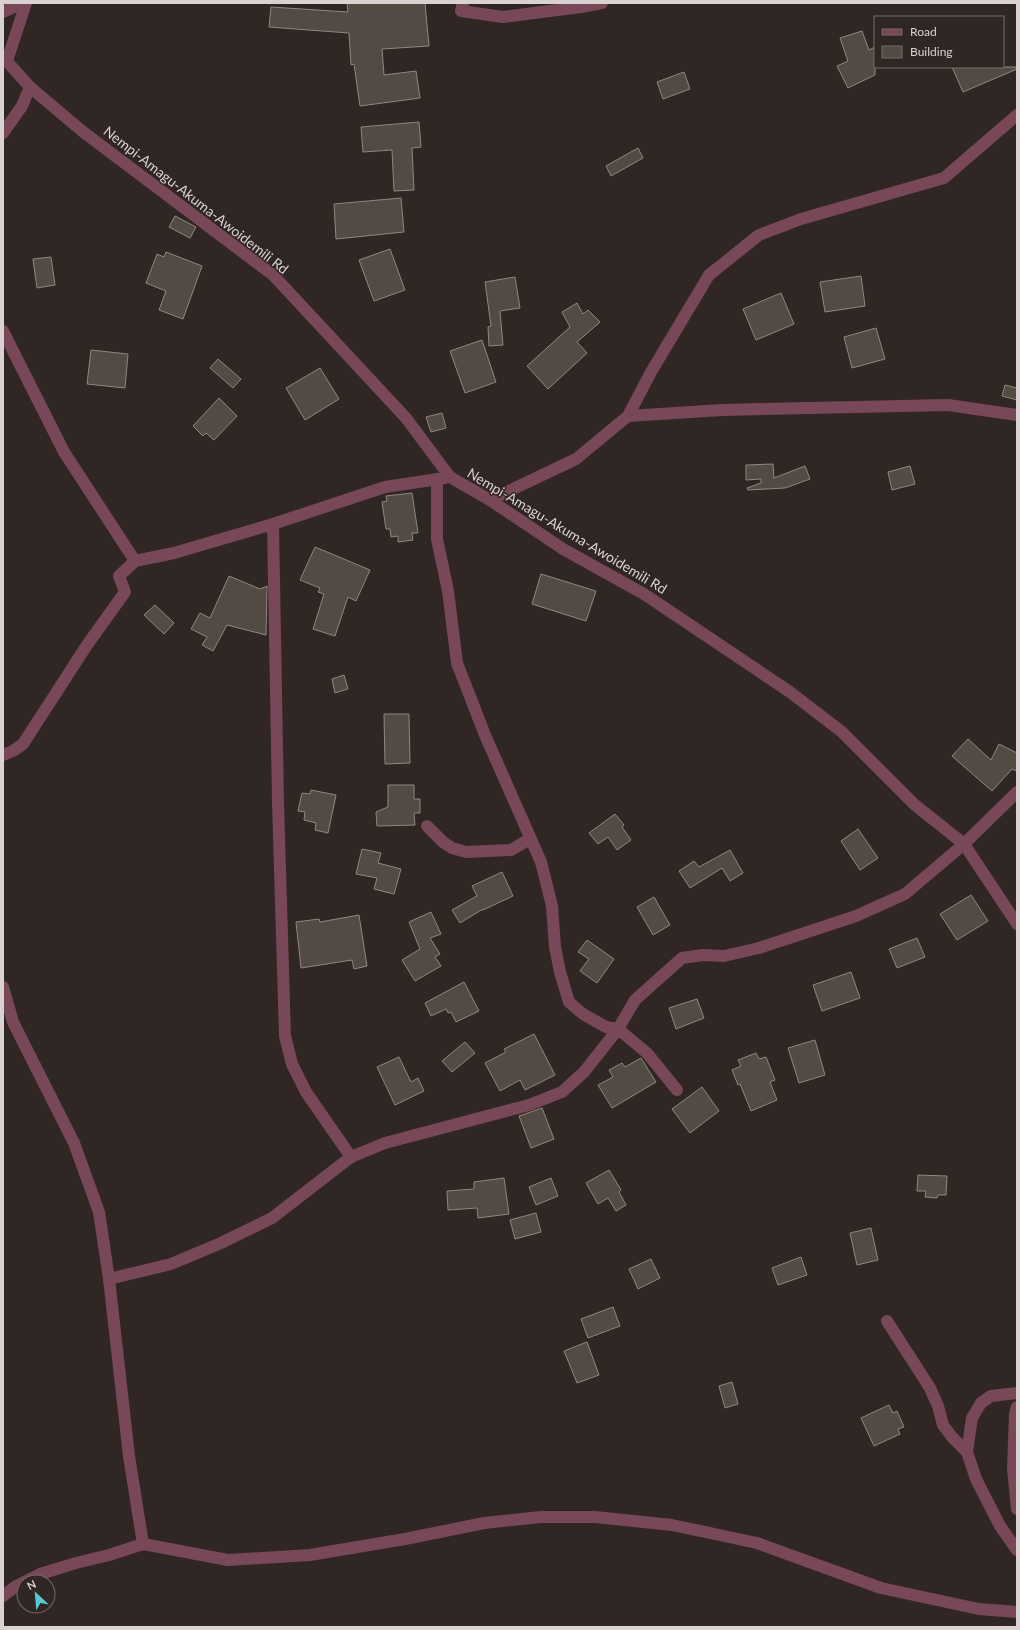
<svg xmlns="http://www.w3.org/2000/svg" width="1020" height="1630" font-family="Lato,sans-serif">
	<rect width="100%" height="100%" fill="#302623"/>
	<g fill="#524b43" stroke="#908880">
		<polygon points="347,3 425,3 429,46 382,49 384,75 416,71 420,98 360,106 354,64 351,65 349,33 269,27 271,7 348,12"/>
		<polygon points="862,31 869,50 875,47 875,75 848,88 837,66 848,61 840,38"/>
		<polygon points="952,67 1017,67 1017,69 963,92"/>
		<polygon points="684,72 690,89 663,99 657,82"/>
		<polygon points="419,122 421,147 412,148 414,190 394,191 392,150 363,152 361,127"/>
		<polygon points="638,148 643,158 611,176 606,166"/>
		<polygon points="401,198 404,232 336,239 334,204"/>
		<polygon points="175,216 196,227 190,238 169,227"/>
		<polygon points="390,249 405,290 374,301 359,260"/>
		<polygon points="166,252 202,266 183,319 159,310 166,291 146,283 157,254 164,257"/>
		<polygon points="51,257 55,285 37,288 33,259"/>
		<polygon points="861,276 865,306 825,312 820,282"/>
		<polygon points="515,277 520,308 500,311 503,345 489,346 488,327 491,326 485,282"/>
		<polygon points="781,293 794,324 756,340 743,309"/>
		<polygon points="577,303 583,314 588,310 600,322 577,342 587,353 548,389 527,366 570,327 562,312"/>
		<polygon points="876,328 885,359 852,368 844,337"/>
		<polygon points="482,340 496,382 465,393 450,351"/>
		<polygon points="91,350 128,354 125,388 87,384"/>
		<polygon points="218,359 241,379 233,388 210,368"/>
		<polygon points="320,368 339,399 305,420 286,388"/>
		<polygon points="1005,385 1017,388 1017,400 1002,396"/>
		<polygon points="219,398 237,416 214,440 206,433 203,436 193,426"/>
		<polygon points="442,413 446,428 431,432 426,417"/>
		<polygon points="773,464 774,478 805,466 810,479 785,488 748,490 747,488 761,483 761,479 746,480 746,465"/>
		<polygon points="910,466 915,484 892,490 888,472"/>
		<polygon points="412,493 418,533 412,533 413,540 398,542 398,536 391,537 390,529 386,529 382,502 387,501 386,496"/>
		<polygon points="315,547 370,570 356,601 348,597 335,636 313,629 324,594 318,592 320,588 300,580"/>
		<polygon points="541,574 596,591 586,621 532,604"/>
		<polygon points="229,576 260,589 267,586 266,635 227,625 213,651 202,645 207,637 191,629 200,613 210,618"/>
		<polygon points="155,605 174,623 164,634 144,615"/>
		<polygon points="344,675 348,689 335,693 332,679"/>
		<polygon points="384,714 409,714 410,763 385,764"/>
		<polygon points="968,739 991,760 999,744 1017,753 1017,771 1012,769 992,791 952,756"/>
		<polygon points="388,785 414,785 414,799 420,799 420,813 414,813 415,825 377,826 376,812 388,807"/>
		<polygon points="311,790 336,795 328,833 315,830 316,823 304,820 305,812 298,811 302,793 310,794"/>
		<polygon points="615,814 624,825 622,827 631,840 617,850 608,837 598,844 589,833"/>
		<polygon points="858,829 878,858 860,870 841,841"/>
		<polygon points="362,849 381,853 378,863 401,869 394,894 374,889 377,878 356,874"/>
		<polygon points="730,850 743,873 730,881 722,868 690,888 679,871 694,861 699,867"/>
		<polygon points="502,872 513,896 483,910 483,909 460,923 452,910 477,896 472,886"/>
		<polygon points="971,895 988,921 957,940 940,914"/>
		<polygon points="654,897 670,925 653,935 637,907"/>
		<polygon points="431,912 441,934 430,938 440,954 435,957 441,966 415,981 402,960 420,949 409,922"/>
		<polygon points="359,915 367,966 354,969 352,960 301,968 296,922 319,919 320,922"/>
		<polygon points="917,938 925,957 897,968 889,949"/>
		<polygon points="587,940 614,959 597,983 580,971 589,959 578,952"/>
		<polygon points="851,972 860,998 822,1011 813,985"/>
		<polygon points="464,982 479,1011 456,1022 451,1012 448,1013 446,1009 431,1016 425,1003"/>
		<polygon points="697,999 704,1018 676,1029 669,1008"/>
		<polygon points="534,1034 555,1075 525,1090 520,1080 500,1091 485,1063 506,1052 504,1049"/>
		<polygon points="815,1040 825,1075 799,1083 788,1048"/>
		<polygon points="465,1042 475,1053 452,1072 442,1061"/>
		<polygon points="756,1053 759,1059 766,1057 775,1080 770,1082 777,1100 751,1111 740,1084 738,1085 732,1070 741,1066 738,1060"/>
		<polygon points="399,1057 411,1082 418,1078 424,1091 395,1105 377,1067"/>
		<polygon points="641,1058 656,1082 612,1108 598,1085 613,1077 609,1070 622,1063 625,1067"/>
		<polygon points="702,1087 719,1111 690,1133 672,1109"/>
		<polygon points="542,1108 554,1139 531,1148 519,1116"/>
		<polygon points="609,1170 621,1190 619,1192 626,1205 616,1211 608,1198 598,1204 586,1183"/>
		<polygon points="918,1175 947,1176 946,1195 938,1195 937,1198 925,1197 926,1191 917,1191"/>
		<polygon points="504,1178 509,1214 478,1218 477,1208 448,1210 447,1191 474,1189 474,1182"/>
		<polygon points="551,1178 558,1196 536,1205 529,1187"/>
		<polygon points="536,1213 541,1232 515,1239 510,1220"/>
		<polygon points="871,1228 878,1260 857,1265 850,1233"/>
		<polygon points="801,1257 807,1275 778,1285 772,1268"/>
		<polygon points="651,1259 660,1278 638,1289 629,1269"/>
		<polygon points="613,1307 620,1326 588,1338 581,1319"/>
		<polygon points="587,1342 599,1375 577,1383 564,1351"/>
		<polygon points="732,1382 738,1404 725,1408 719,1386"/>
		<polygon points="889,1405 893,1413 897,1411 904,1427 898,1429 900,1434 874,1446 861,1418"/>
	</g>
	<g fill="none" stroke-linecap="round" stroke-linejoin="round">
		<g stroke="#784858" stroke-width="12">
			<polyline points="463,3 461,11 503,17 581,7 602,3"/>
			<polyline points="3,12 23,3"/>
			<polyline points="3,57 30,87 82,131 273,275 406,418 450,477 490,500 563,549 644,594 790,692 842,732 915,805 964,844 1017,924"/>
			<polyline points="7,61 26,3"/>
			<polyline points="3,133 22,106 30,87"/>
			<polyline points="3,331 64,452 135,561"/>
			<polyline points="628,416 722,410 948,405 1017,415"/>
			<polyline points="437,480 437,539 448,591 457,663 485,735 541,862 552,906 555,947 560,972 569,1002 583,1014 606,1027 618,1029 647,1053 677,1090"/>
			<polyline points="490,500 576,459 628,416 651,372 709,275 759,235 801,219 944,178 1017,115"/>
			<polyline points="273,524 278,802 285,1036 292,1064 306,1092 351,1157"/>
			<polyline points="3,755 13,751 23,744 87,645 125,592 119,576 135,561 174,553 273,524 385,487 445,478"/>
			<polyline points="427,826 443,842 452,848 466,852 511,850 530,839"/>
			<polyline points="3,987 13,1022 74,1143 99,1212 109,1279 129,1456 143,1544"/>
			<polyline points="109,1279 171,1264 221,1243 272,1218 351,1157 385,1143 529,1105 562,1092 584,1072 618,1029 635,1000 682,958 703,955 724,956 759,948 856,916 905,894 964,844 1017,792"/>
			<polyline points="887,1321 930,1388 938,1406 943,1425 952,1437 967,1452"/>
			<polyline points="1017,1393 991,1396 981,1403 972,1418 967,1452 976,1479 1000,1526 1017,1550"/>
			<polyline points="1017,1407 1015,1414 1013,1469 1017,1509"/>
			<polyline points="3,1596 16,1586 40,1574 76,1563 109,1555 143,1544 228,1560 310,1555 405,1539 484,1523 541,1517 595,1517 672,1525 757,1543 881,1588 979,1609 1017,1612"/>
		</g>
	</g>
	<g text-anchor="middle" stroke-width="3" stroke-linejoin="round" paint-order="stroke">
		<g font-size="14" fill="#d9d2d0" stroke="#302623">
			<text transform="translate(196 200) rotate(38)" y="5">Nempi-Amagu-Akuma-Awoidemili Rd</text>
			<text transform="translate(567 531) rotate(31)" y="5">Nempi-Amagu-Akuma-Awoidemili Rd</text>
		</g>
	</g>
	<rect width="1020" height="1630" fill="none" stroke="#d9d2d0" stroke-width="8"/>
	<rect x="874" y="16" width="130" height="52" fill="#302623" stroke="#746b68"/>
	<rect x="882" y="29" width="20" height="6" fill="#784858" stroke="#746b68"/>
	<text x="910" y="36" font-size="12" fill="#d9d2d0">Road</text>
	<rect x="882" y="46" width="20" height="12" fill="#524b43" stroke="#746b68"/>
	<text x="910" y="56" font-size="12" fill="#d9d2d0">Building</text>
	<g transform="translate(36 1594) rotate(334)"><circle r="19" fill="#302623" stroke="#746b68"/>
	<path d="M0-3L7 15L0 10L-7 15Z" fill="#52cbd9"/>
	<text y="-6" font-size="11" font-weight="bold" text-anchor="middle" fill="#d9d2d0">N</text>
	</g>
</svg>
